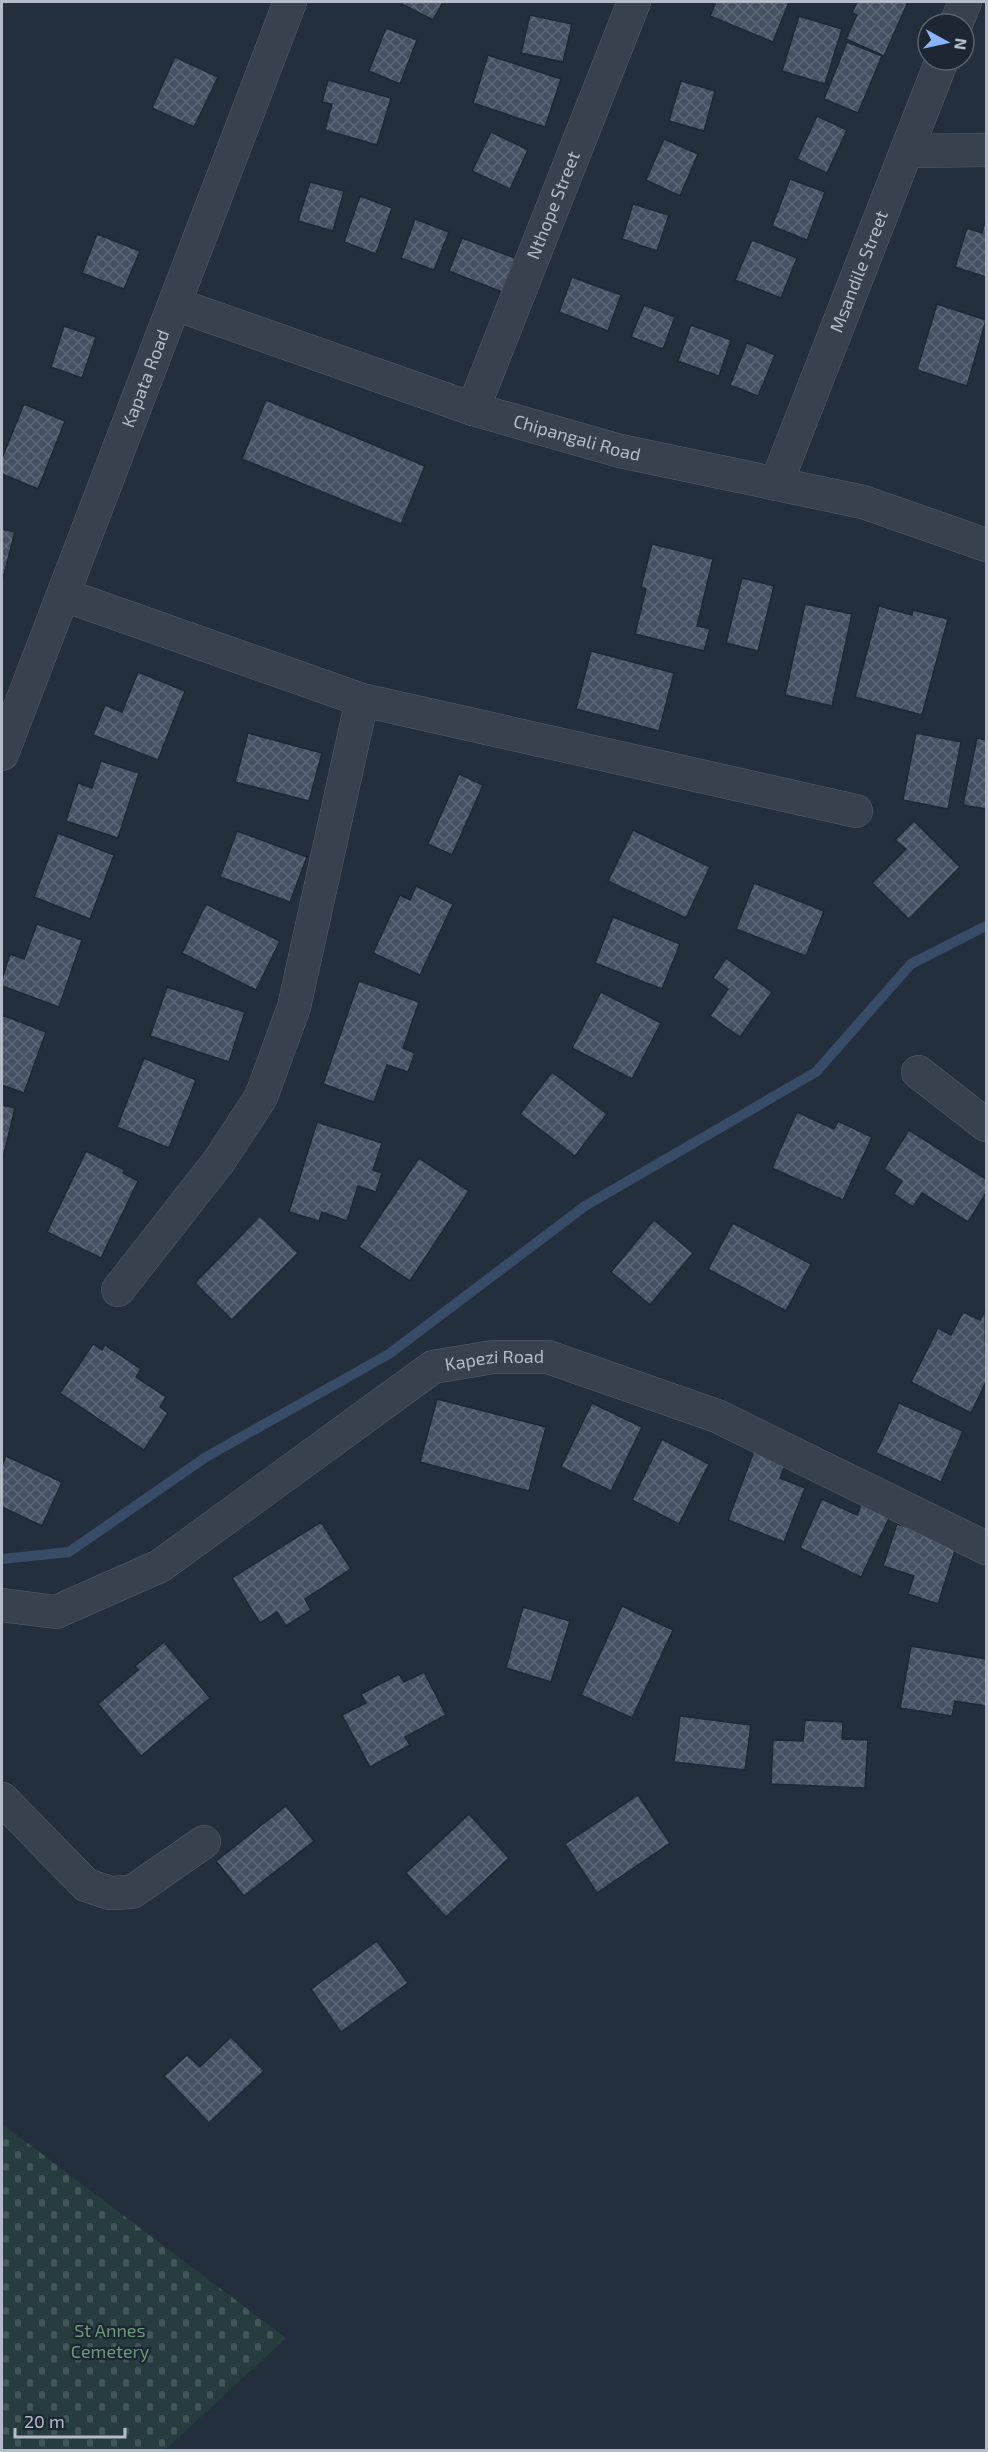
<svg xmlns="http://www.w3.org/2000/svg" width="988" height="2452" font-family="'Exo 2',sans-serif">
	<defs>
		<pattern id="cemetery-stones" width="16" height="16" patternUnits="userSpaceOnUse" patternTransform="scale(1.5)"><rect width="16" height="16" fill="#263c3f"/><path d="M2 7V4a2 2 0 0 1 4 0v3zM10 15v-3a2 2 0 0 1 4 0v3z" fill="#435659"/></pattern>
		<pattern id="building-cross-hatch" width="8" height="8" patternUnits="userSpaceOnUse" patternTransform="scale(1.5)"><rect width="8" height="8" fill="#455162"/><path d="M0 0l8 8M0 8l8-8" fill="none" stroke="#5d6877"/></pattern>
	</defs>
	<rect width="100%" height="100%" fill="#242f3e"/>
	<polygon fill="url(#cemetery-stones)" points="2,2124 286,2338 165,2450 2,2450"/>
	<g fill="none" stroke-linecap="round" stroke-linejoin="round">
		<polyline stroke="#394c67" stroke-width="10" points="2,1559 69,1552 206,1457 389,1354 585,1206 816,1072 911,964 986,926"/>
	</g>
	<g fill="url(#building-cross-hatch)" stroke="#1f2835" stroke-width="1.5">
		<polygon points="398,2 443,2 433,20"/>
		<polygon points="716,2 789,2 773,42 710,16"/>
		<polygon points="857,2 908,2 884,56 846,39 857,15 852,13"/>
		<polygon points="530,15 572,24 563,62 521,53"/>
		<polygon points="799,16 842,29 825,84 782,71"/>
		<polygon points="386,28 417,40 400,84 369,71"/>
		<polygon points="847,42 882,56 858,113 824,99"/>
		<polygon points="488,55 561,79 545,127 473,103"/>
		<polygon points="175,57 218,77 194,127 152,108"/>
		<polygon points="328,80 391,98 377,145 325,130 332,104 322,102"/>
		<polygon points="681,81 715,91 704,131 669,121"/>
		<polygon points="817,116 847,130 827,173 797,159"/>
		<polygon points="491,132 528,150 510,189 472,171"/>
		<polygon points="664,139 698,154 680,196 646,180"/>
		<polygon points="790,179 825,192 807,240 772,226"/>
		<polygon points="310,182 344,191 333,231 298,221"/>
		<polygon points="360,196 392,208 376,254 344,242"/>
		<polygon points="633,204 669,215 657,251 622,239"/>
		<polygon points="986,218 986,277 955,267 967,228 982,233"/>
		<polygon points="415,219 449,232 434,270 401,258"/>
		<polygon points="97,234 140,251 124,289 82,273"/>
		<polygon points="462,238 515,258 502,292 449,271"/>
		<polygon points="752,240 797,258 781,298 735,280"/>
		<polygon points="572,277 621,295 608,331 559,312"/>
		<polygon points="937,304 986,320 967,386 917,370"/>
		<polygon points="644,305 675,317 663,349 631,337"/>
		<polygon points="691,325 731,340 719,376 678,361"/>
		<polygon points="64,326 96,337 82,378 51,367"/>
		<polygon points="747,343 775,355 758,396 730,385"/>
		<polygon points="266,400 425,466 401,524 242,459"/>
		<polygon points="24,404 65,421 38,489 2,474 2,458"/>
		<polygon points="2,529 15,532 3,578 2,577"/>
		<polygon points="652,544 713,559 697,626 710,629 704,651 635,634 646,589 641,587"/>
		<polygon points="742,578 774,586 758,651 726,643"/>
		<polygon points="805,604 852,614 832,706 785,695"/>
		<polygon points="879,606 912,615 913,610 948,619 922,715 855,697"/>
		<polygon points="591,651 674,673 659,731 576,709"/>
		<polygon points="138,672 185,691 158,760 93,735 105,705 122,712"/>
		<polygon points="248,733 322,753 309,801 235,782"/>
		<polygon points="916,733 961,742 948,809 903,800"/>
		<polygon points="977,738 986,740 986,809 963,805"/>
		<polygon points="101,761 139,773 118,838 66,821 78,783 92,788"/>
		<polygon points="459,774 483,785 452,855 428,844"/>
		<polygon points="914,821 960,867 909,919 872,883 906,849 895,840"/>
		<polygon points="633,830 710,867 686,918 608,881"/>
		<polygon points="237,831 307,857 290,902 220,877"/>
		<polygon points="58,833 114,855 90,919 34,897"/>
		<polygon points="754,883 824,911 806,956 736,929"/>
		<polygon points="416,886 453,904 420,975 373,953 400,895 410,900"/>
		<polygon points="206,904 280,941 256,990 182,953"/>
		<polygon points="613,917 680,944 662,989 595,963"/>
		<polygon points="37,924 82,940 59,1007 2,986 2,979 10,954 24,959"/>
		<polygon points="726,958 772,992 740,1037 710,1016 728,989 713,978"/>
		<polygon points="359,981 419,1002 403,1048 415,1053 408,1072 387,1065 374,1102 323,1084"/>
		<polygon points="167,987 245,1012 229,1062 150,1036"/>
		<polygon points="601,992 661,1023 632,1079 572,1048"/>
		<polygon points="2,1015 46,1032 24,1093 2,1085"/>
		<polygon points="144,1058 196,1080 169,1148 117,1127"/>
		<polygon points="552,1072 607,1114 575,1156 520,1114"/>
		<polygon points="2,1105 15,1108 2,1162"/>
		<polygon points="797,1112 834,1129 838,1121 872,1137 843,1200 772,1168"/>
		<polygon points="317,1122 382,1143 373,1170 382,1173 376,1192 358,1186 347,1221 322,1212 319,1221 289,1212"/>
		<polygon points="909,1130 986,1179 986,1193 968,1222 922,1193 913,1207 894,1194 902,1181 884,1169"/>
		<polygon points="86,1151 125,1170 123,1173 138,1181 101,1258 47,1232"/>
		<polygon points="419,1158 469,1191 410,1281 359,1247"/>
		<polygon points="260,1216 298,1253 232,1320 195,1283"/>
		<polygon points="654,1220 693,1253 650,1305 611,1272"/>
		<polygon points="733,1223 811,1264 786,1311 708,1269"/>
		<polygon points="985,1311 986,1382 971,1413 911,1382 938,1328 951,1335 963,1312 980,1320"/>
		<polygon points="93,1344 102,1350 105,1345 141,1369 136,1377 166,1397 160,1407 168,1413 144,1450 60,1393"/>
		<polygon points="437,1399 546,1427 529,1491 420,1462"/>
		<polygon points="592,1403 642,1427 611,1491 561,1467"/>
		<polygon points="899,1403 963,1431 941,1482 876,1453"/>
		<polygon points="662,1439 709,1464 679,1524 632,1500"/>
		<polygon points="756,1446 788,1458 780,1478 805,1488 784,1542 728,1520"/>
		<polygon points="6,1456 62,1482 42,1526 2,1507 2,1466"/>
		<polygon points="864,1498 892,1512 861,1577 800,1548 822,1499 857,1515"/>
		<polygon points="321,1522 351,1569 305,1599 311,1610 286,1626 277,1612 260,1623 232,1578"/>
		<polygon points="897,1524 957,1544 938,1604 908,1594 914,1576 883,1566"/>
		<polygon points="622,1606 673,1630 632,1718 581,1695"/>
		<polygon points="523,1607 570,1621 551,1682 506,1668"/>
		<polygon points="164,1642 210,1698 141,1756 98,1704 138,1670 135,1666"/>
		<polygon points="911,1646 986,1659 986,1706 955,1701 952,1716 900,1708"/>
		<polygon points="424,1672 446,1715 405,1737 410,1745 370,1767 342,1715 366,1703 361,1694 399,1674 404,1682"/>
		<polygon points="680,1716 751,1725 745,1770 674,1762"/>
		<polygon points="805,1720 843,1722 842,1739 868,1740 865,1788 771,1784 773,1740 803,1741"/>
		<polygon points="638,1795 670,1843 597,1893 565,1844"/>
		<polygon points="286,1806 314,1841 244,1896 216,1861"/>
		<polygon points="469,1814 509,1858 446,1917 406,1873"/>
		<polygon points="377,1941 408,1983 341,2032 311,1989"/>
		<polygon points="231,2037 264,2071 209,2123 164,2076 187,2055 200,2067"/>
	</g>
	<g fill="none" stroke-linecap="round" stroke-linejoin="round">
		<defs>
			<g id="minor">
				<polyline points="956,24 965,2"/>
				<polyline points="907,151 986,150"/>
				<path id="s1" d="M175,304l298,105 147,42 243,51 123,43"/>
				<path id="s2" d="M473,409l161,-407"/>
				<path id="s3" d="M776,484l166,-424"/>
				<polyline points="64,595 362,700 856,811"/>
				<polyline points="918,1072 986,1125"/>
				<polyline points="118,1290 219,1161 261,1097 294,1007 362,700"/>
				<path id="s4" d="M2,1605l54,7 104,-46 273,-199 60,-10h55l169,59 269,132"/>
				<polyline points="2,1799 86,1885 110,1893 132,1892 204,1842"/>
			</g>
			<g id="tertiary">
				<path id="s5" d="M2,754l288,-752"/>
			</g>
		</defs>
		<use href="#minor" stroke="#565f6c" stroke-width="34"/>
		<use href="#tertiary" stroke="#565f6c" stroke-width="34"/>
		<use href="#minor" stroke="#38414e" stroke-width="33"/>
		<use href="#tertiary" stroke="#38414e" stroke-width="33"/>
	</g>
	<g text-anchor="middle" stroke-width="4.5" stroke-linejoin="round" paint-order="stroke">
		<g font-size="18" fill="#b4bcc9" stroke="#1d2633">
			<text dy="6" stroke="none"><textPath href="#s2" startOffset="219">Nthope Street</textPath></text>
			<text dy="6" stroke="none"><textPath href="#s3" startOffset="228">Msandile Street</textPath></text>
			<text dy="6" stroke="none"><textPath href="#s5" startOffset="402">Kapata Road</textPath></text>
			<text dy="6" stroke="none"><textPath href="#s1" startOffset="424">Chipangali Road</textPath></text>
			<text dy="6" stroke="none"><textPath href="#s4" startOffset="568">Kapezi Road</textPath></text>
		</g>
		<g font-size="18" fill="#6b9a76" stroke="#1d2633">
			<text x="110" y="2337">St Annes<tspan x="110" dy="21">Cemetery</tspan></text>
		</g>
	</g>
	<rect width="988" height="2452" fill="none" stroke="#b4bcc9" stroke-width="6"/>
	<g transform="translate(946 42) rotate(98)"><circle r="28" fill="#1d2633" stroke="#59626f" stroke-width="1.5"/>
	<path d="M0-4.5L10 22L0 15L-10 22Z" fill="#8ab4f8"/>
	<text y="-9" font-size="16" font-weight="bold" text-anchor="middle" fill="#b4bcc9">N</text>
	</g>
	<path d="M15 2428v9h110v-9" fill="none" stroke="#b4bcc9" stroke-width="3"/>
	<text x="24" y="2428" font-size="18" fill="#b4bcc9" stroke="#1d2633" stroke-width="4.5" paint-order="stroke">20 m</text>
</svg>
